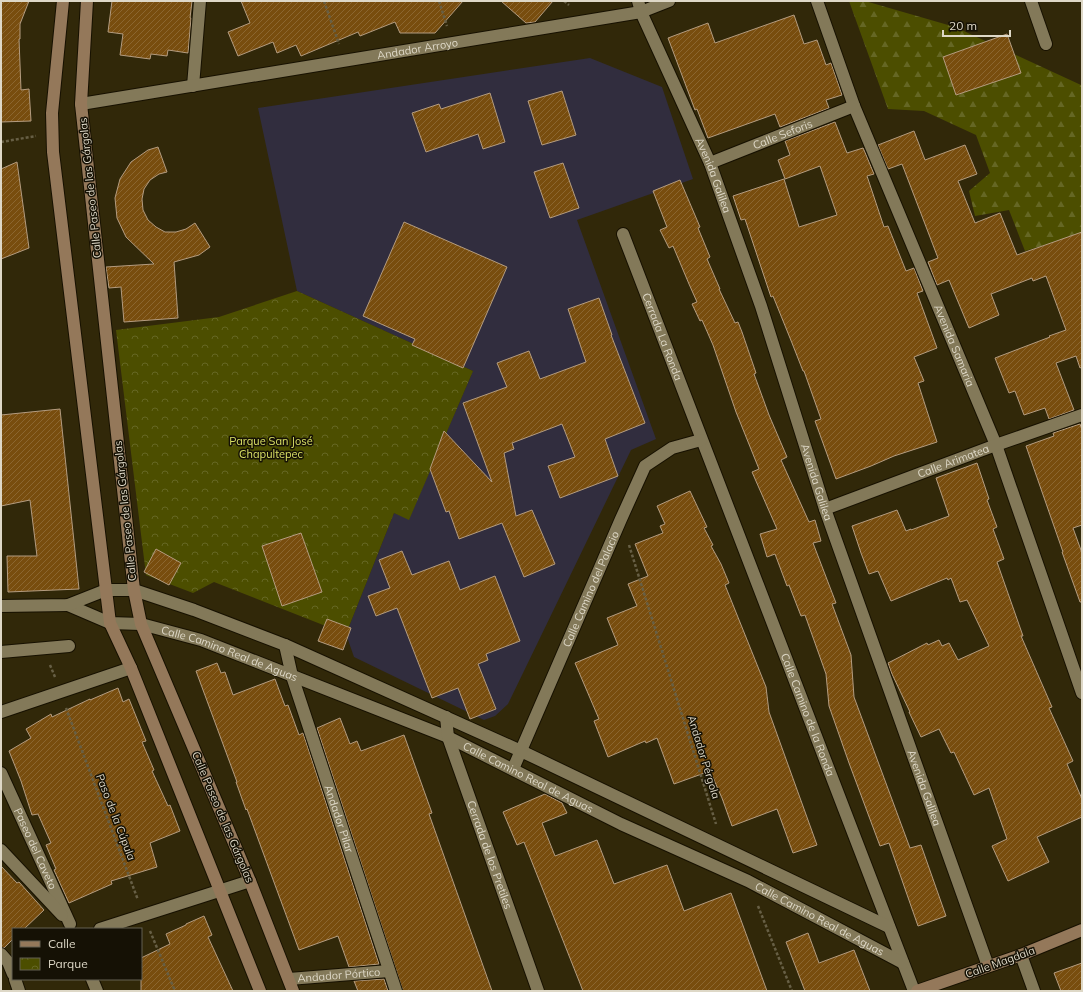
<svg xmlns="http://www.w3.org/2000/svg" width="1083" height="992" font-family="Mulish,sans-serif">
	<defs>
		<pattern id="forest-firs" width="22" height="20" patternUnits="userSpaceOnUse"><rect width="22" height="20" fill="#4c4e00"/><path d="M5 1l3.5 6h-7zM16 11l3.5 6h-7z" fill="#656724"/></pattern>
		<pattern id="park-crowns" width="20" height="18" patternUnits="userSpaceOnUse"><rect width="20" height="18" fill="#4c4e00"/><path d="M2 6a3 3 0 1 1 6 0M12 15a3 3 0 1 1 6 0" fill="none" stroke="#656724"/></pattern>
		<pattern id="building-hatch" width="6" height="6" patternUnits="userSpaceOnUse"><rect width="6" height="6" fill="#784d0e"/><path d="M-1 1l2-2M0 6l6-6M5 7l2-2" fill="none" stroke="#8b6630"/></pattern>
	</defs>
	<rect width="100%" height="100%" fill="#312809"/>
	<polygon fill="#312d3e" points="590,58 662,87 693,179 577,220 656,439 631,450 508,704 495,716 484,720 354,657 346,634 394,513 409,519 473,371 297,291 258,108"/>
	<polygon fill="url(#forest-firs)" points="849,1 865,1 955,27 1081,85 1082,85 1082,234 1025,251 1009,210 975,216 969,191 990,173 976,135 924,111 888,109"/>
	<polygon fill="url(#park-crowns)" points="297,291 473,371 409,520 394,513 346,634 214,582 193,593 146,575 116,330 219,317"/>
	<g fill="url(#building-hatch)" stroke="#b49c80">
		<polygon points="1,1 29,1 20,24 20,39 19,39 21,90 29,89 31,121 1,122"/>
		<polygon points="112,1 192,1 190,18 191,18 188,53 168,50 167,56 151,54 150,59 120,55 123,34 108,32"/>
		<polygon points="241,1 463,1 435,33 400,33 395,22 360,36 358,32 301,56 296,45 277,53 273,42 238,56 228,32 250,23"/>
		<polygon points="501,1 553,1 535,22 526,23"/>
		<polygon points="794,15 804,44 817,40 826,65 831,63 842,95 826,100 829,108 780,127 775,114 708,138 697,109 695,110 668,38 708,23 715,43"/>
		<polygon points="1007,34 1021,73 956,95 943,57"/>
		<polygon points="562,91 576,135 542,145 528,101"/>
		<polygon points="490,93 505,142 483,149 478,134 426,152 412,113 439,104 441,109"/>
		<polygon points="835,122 847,153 863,148 864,150 874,174 867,176 884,227 888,226 906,271 914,268 923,291 917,293 937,348 914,357 924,381 918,383 937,442 894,456 871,466 836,479 815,421 821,419 804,371 803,371 792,343 773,296 771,297 745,219 741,220 733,196 784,179 799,227 837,215 820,166 785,179 778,160 790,155 785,141"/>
		<polygon points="914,131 925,160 965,145 977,174 958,181 975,223 1000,213 1017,255 1082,232 1082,367 1080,368 1076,356 1056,363 1074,410 1049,419 1045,408 1024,415 1015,391 1009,393 995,358 1050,337 1049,336 1066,330 1046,276 1033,281 1032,278 991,294 999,315 969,328 949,280 937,285 928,262 938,258 902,164 888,169 878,145"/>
		<polygon points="158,147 167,172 159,174 150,180 144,189 142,199 143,210 148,220 156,227 165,232 176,232 186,229 195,223 210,247 199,255 174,262 178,318 124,322 121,287 109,288 106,267 154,264 126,237 117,218 115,198 120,179 131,162 148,150"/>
		<polygon points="17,162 29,248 1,259 1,169"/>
		<polygon points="563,163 579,208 550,218 534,172"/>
		<polygon points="680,180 700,227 698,228 710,257 707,259 720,289 719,289 735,323 738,322 742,332 756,373 754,374 769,415 787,457 781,460 809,522 815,520 821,541 813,543 836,603 832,604 851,655 854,697 910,848 921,845 946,916 918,926 889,843 880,846 849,763 829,706 826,674 805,615 801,616 789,585 787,586 775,554 767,557 760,534 777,529 752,472 759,469 736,412 713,345 702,320 700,321 692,304 697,302 689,284 673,246 669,248 660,230 667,227 653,191"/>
		<polygon points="404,222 507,267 463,368 412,345 415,339 363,316"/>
		<polygon points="599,298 612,335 611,335 645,423 605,439 618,476 560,498 548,466 575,457 562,424 512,443 514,449 504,453 516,516 532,510 555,564 524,577 502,523 459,539 449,511 446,512 430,469 444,431 492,482 463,403 507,387 497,363 529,351 540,379 586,362 568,309"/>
		<polygon points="60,409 79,589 8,592 7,556 37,556 30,500 1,506 1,415"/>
		<polygon points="1080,424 1082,430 1082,525 1073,528 1082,553 1082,602 1080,602 1062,552 1063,552 1026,446 1054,436 1053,433"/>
		<polygon points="977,463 989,499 987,500 997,527 993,529 1004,559 997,562 1023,636 1021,636 1052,707 1049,708 1073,761 1067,764 1082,799 1082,817 1037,837 1049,862 1008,881 992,846 1007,839 989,788 974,795 954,752 951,753 939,729 921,737 909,712 910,712 892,674 888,663 927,643 928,645 939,640 942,646 949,643 958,660 989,646 967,600 960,602 951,578 948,580 947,578 891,601 878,571 869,574 861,553 852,526 897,510 906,531 911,529 911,530 949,516 936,478"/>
		<polygon points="690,491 707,527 704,528 713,545 711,546 721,564 729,583 725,585 766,687 769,712 817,845 793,853 777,809 732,826 722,798 710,771 674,784 657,738 646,743 645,741 608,757 594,721 599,719 575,663 618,645 607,618 637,606 628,584 648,576 635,544 663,533 660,526 665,524 657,506"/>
		<polygon points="301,533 322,592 282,606 262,546"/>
		<polygon points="156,549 181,563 169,585 144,572"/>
		<polygon points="402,551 412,575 449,561 460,590 495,576 520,641 486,654 488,660 478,664 496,709 470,719 458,688 432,698 397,608 376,616 368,596 390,588 379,560"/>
		<polygon points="327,619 351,628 343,650 318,641"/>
		<polygon points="217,663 221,673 225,672 233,695 275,679 285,706 288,705 299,735 303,733 379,964 349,967 338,936 299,950 247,809 246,810 236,782 237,782 196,671"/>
		<polygon points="118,688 123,702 129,699 146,741 142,742 154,770 152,771 168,806 170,805 180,831 150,843 157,867 111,881 112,884 69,903 54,870 56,869 46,845 51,843 38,814 32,815 21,781 9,751 31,738 26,729 51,714 52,717 90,699 90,700"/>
		<polygon points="340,718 350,744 357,741 361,751 404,735 432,813 429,814 492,991 403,991 317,728"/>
		<polygon points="545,794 562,803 567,813 542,823 555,856 597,840 614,884 667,865 684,911 731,893 767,991 583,991 524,842 517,845 503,812"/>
		<polygon points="1,866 17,883 19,882 44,910 24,929 13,929 13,939 4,948 1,947"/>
		<polygon points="204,916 212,935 208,937 233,991 141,991 141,958 170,944 166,934 186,925 186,924"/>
		<polygon points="808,933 819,963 854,950 870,991 805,991 786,942"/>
		<polygon points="1082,963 1082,991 1061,991 1054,973"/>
		<polygon points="384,979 388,991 358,991 354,981"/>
	</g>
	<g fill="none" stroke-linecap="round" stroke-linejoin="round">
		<defs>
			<g id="street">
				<path id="s1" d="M638,1l3,11 69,151 51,143 64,203 163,457"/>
				<path id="s2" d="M817,1l37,105 142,339 86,248"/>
				<polyline points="1031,1 1046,44"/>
				<polyline points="193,86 200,1"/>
				<path id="s3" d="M81,104l560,-92 28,-11"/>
				<path id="s4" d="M710,163l144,-57"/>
				<path id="s5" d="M623,234l291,757"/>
				<path id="s6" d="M825,509l171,-64 86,-30"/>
				<path id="s7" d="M68,605l42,18 31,1 60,16 247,97 173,87 127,57 155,82"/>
				<polyline points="1,606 68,605 106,590 134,590 194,610 285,645 521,751 889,927"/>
				<path id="s8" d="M285,645l7,31 104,315"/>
				<polyline points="1,652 69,646"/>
				<polyline points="1,712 131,668"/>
				<path id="s9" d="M446,717l2,20 90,254"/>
				<path id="s10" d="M513,769l108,-250 24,-53 27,-18 29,-8"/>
				<path id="s11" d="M1,773l69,151"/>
				<polyline points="1,850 62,915"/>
				<polyline points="100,929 250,881"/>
				<polyline points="1,954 8,962 13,974"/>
				<polyline points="1021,955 1034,991"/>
				<polyline points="15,979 19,991"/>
				<polyline points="92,979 97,991"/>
				<path id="s12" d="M289,979l100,-8"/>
			</g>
			<g id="secondary">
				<polyline points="63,1 52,113 53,152 110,623 131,668 260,991"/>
				<polyline points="87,1 81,104 134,590 141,624 250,881 293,991"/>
				<polyline points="917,991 1021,955 1082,930"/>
			</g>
		</defs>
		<use href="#street" stroke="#171100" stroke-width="14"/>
		<use href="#secondary" stroke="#171100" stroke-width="14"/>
		<g stroke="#675f45" stroke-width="2.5" stroke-dasharray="3 2" stroke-linecap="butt">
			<polyline points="324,1 339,44"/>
			<polyline points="439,1 447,26"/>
			<polyline points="564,1 569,5"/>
			<polyline points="1,142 36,136"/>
			<polyline points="629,545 716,824"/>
			<polyline points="50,665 55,677"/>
			<polyline points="66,708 138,900"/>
			<polyline points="758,906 792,991"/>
			<polyline points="150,931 175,991"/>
		</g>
		<use href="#street" stroke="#837959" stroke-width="12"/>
		<use href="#secondary" stroke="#94785a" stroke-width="12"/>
	</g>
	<g text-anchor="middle" stroke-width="3" stroke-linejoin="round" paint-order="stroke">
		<g font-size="11" fill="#ded8c7" stroke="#151105">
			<text dy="4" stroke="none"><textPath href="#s3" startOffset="341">Andador Arroyo</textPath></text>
			<text dy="4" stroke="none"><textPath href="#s4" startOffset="78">Calle Seforis</textPath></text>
			<text dy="4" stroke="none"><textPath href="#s1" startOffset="190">Avenida Galilea</textPath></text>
			<text transform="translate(90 188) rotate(-96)" y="4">Calle Paseo de las Gárgolas</text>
			<text dy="4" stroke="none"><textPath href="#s5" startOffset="110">Cerrada La Ronda</textPath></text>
			<text dy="4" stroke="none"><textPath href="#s2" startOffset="371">Avenida Samaria</textPath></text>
			<text dy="4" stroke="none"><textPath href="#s6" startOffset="137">Calle Arimatea</textPath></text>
			<text dy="4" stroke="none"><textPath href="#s1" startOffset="514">Avenida Galilea</textPath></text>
			<text transform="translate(125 511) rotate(-96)" y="4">Calle Paseo de las Gárgolas</text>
			<text dy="4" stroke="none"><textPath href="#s10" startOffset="196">Calle Camino del Palacio</textPath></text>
			<text dy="4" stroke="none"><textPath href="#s7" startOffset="170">Calle Camino Real de Aguas</textPath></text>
			<text dy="4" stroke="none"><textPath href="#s5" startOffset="515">Calle Camino de la Ronda</textPath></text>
			<text transform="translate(704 757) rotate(73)" y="4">Andador Pérgola</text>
			<text dy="4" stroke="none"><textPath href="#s7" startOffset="494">Calle Camino Real de Aguas</textPath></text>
			<text dy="4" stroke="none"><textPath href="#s1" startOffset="838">Avenida Galilea</textPath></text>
			<text transform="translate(116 817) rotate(69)" y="4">Paso de la Cúpula</text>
			<text transform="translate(223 817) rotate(67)" y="4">Calle Paseo de las Gárgolas</text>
			<text dy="4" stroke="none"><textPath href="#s8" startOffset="182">Andador Pilar</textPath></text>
			<text dy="4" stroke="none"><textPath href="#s11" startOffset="83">Paseo del Caveto</textPath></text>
			<text dy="4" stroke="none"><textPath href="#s9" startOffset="145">Cerrada de los Pretiles</textPath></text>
			<text dy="4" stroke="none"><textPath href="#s7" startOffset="818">Calle Camino Real de Aguas</textPath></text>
			<text transform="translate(1000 962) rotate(-20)" y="4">Calle Magdala</text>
			<text dy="4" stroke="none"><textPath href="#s12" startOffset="50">Andador Pórtico</textPath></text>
		</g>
		<g font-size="11" fill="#dae065" stroke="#151105">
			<text x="271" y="445">Parque San José<tspan x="271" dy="13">Chapultepec</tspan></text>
		</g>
	</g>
	<rect width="1083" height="992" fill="none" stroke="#ded8c7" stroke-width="4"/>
	<rect x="12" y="928" width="130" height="52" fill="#151105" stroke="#656153"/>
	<rect x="20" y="941" width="20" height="6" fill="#94785a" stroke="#656153"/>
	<text x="48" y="948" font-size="12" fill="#ded8c7">Calle</text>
	<rect x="20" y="958" width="20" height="12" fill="url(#park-crowns)" stroke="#656153"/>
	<text x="48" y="968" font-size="12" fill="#ded8c7">Parque</text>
	<path d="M943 30v6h67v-6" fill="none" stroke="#ded8c7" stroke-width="2"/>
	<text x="949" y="30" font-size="12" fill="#ded8c7" stroke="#151105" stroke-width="3" paint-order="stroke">20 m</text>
</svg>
